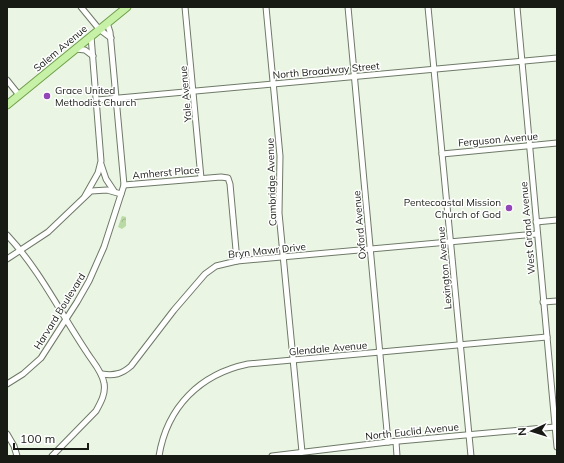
<svg xmlns="http://www.w3.org/2000/svg" width="564" height="463" font-family="Mulish,sans-serif">
	<defs>
		<pattern id="park-crowns" width="20" height="18" patternUnits="userSpaceOnUse"><rect width="20" height="18" fill="#b9daa4"/><path d="M2 6a3 3 0 1 1 6 0M12 15a3 3 0 1 1 6 0" fill="none" stroke="#9eba8c"/></pattern>
	</defs>
	<rect width="100%" height="100%" fill="#eaf6e3"/>
	<polygon fill="url(#park-crowns)" points="122,216 126,217 126,226 122,229 118,227"/>
	<g fill="none" stroke-linecap="round" stroke-linejoin="round">
		<defs>
			<g id="minor">
				<polyline points="81,7 99,29 111,38"/>
				<polyline points="185,7 201,178"/>
				<polyline points="266,7 280,156 279,213 302,452"/>
				<polyline points="348,7 388,442"/>
				<polyline points="428,7 471,456"/>
				<polyline points="517,7 557,447"/>
				<polyline points="76,49 85,50 93,56"/>
				<polyline points="7,80 19,95"/>
				<polyline points="97,100 557,58"/>
				<polyline points="442,154 557,143"/>
				<polyline points="101,164 106,179 114,191"/>
				<polyline points="124,185 221,177 228,178 230,184 237,261"/>
				<polyline points="85,196 98,173 101,161 91,36"/>
				<polyline points="536,222 557,220"/>
				<path d="M7,235c32,34 53,77 79,116 6,10 16,20 18,32 2,10 -3,19 -8,28l-44,45"/>
				<polyline points="7,259 48,232 91,191 107,190 121,194"/>
				<polyline points="543,302 557,301"/>
				<path d="M102,374c12,2 20,0 29,-8l43,-56 31,-36 11,-8 21,-5 300,-27"/>
				<polyline points="7,384 23,374 41,358 77,302 89,281 104,247 124,185 110,32 107,23"/>
				<polyline points="7,434 14,446 17,456"/>
				<polyline points="396,442 397,456"/>
				<path d="M159,456c8,-49 41,-82 89,-92l299,-27"/>
				<polyline points="272,456 388,442 555,427"/>
			</g>
			<polyline id="major" points="7,105 127,7"/>
		</defs>
		<use href="#minor" stroke="#6e7967" stroke-width="7"/>
		<use href="#major" stroke="#71a04d" stroke-width="9"/>
		<use href="#minor" stroke="#fff" stroke-width="5"/>
		<use href="#major" stroke="#c7f1a6" stroke-width="7"/>
	</g>
	<g fill="#9346b7" stroke="#fff" stroke-width="1.5">
		<circle cx="47" cy="96" r="4"/>
		<circle cx="509" cy="208" r="4"/>
	</g>
	<g text-anchor="middle" stroke-width="3" stroke-linejoin="round" paint-order="stroke">
		<g font-size="10" fill="#171b14" stroke="#fff">
			<text transform="translate(60 48) rotate(-40)" y="4">Salem Avenue</text>
			<text transform="translate(326 70) rotate(-5)" y="4">North Broadway Street</text>
			<text transform="translate(185 94) rotate(-95)" y="4">Yale Avenue</text>
			<text transform="translate(498 139) rotate(-5)" y="4">Ferguson Avenue</text>
			<text transform="translate(166 172) rotate(-5)" y="4">Amherst Place</text>
			<text transform="translate(271 182) rotate(-92)" y="4">Cambridge Avenue</text>
			<text transform="translate(359 225) rotate(-95)" y="4">Oxford Avenue</text>
			<text transform="translate(527 228) rotate(-95)" y="4">West Grand Avenue</text>
			<text transform="translate(267 250) rotate(-6)" y="4">Bryn Mawr Drive</text>
			<text transform="translate(444 268) rotate(-95)" y="4">Lexington Avenue</text>
			<text transform="translate(59 311) rotate(-58)" y="4">Harvard Boulevard</text>
			<text transform="translate(328 348) rotate(-5)" y="4">Glendale Avenue</text>
			<text transform="translate(412 431) rotate(-6)" y="4">North Euclid Avenue</text>
		</g>
		<g font-size="10" fill="#171b14" stroke="#fff" text-anchor="start">
			<text x="55" y="94">Grace United<tspan x="55" dy="12">Methodist Church</tspan></text>
			<text x="501" y="206" text-anchor="end">Pentecoastal Mission<tspan x="501" dy="12">Church of God</tspan></text>
		</g>
	</g>
	<rect width="564" height="463" fill="none" stroke="#171b14" stroke-width="16"/>
	<g transform="translate(532 431) rotate(266)" stroke="#ffffff" stroke-width="3" paint-order="stroke">
	<path d="M0-3L7 15L0 10L-7 15Z" fill="#171b14"/>
	<text y="-6" font-size="11" font-weight="bold" text-anchor="middle" fill="#171b14">N</text>
	</g>
	<path d="M14 443v6h74v-6" fill="none" stroke="#171b14" stroke-width="2"/>
	<text x="20" y="443" font-size="12" fill="#171b14" stroke="#ffffff" stroke-width="3" paint-order="stroke">100 m</text>
</svg>
